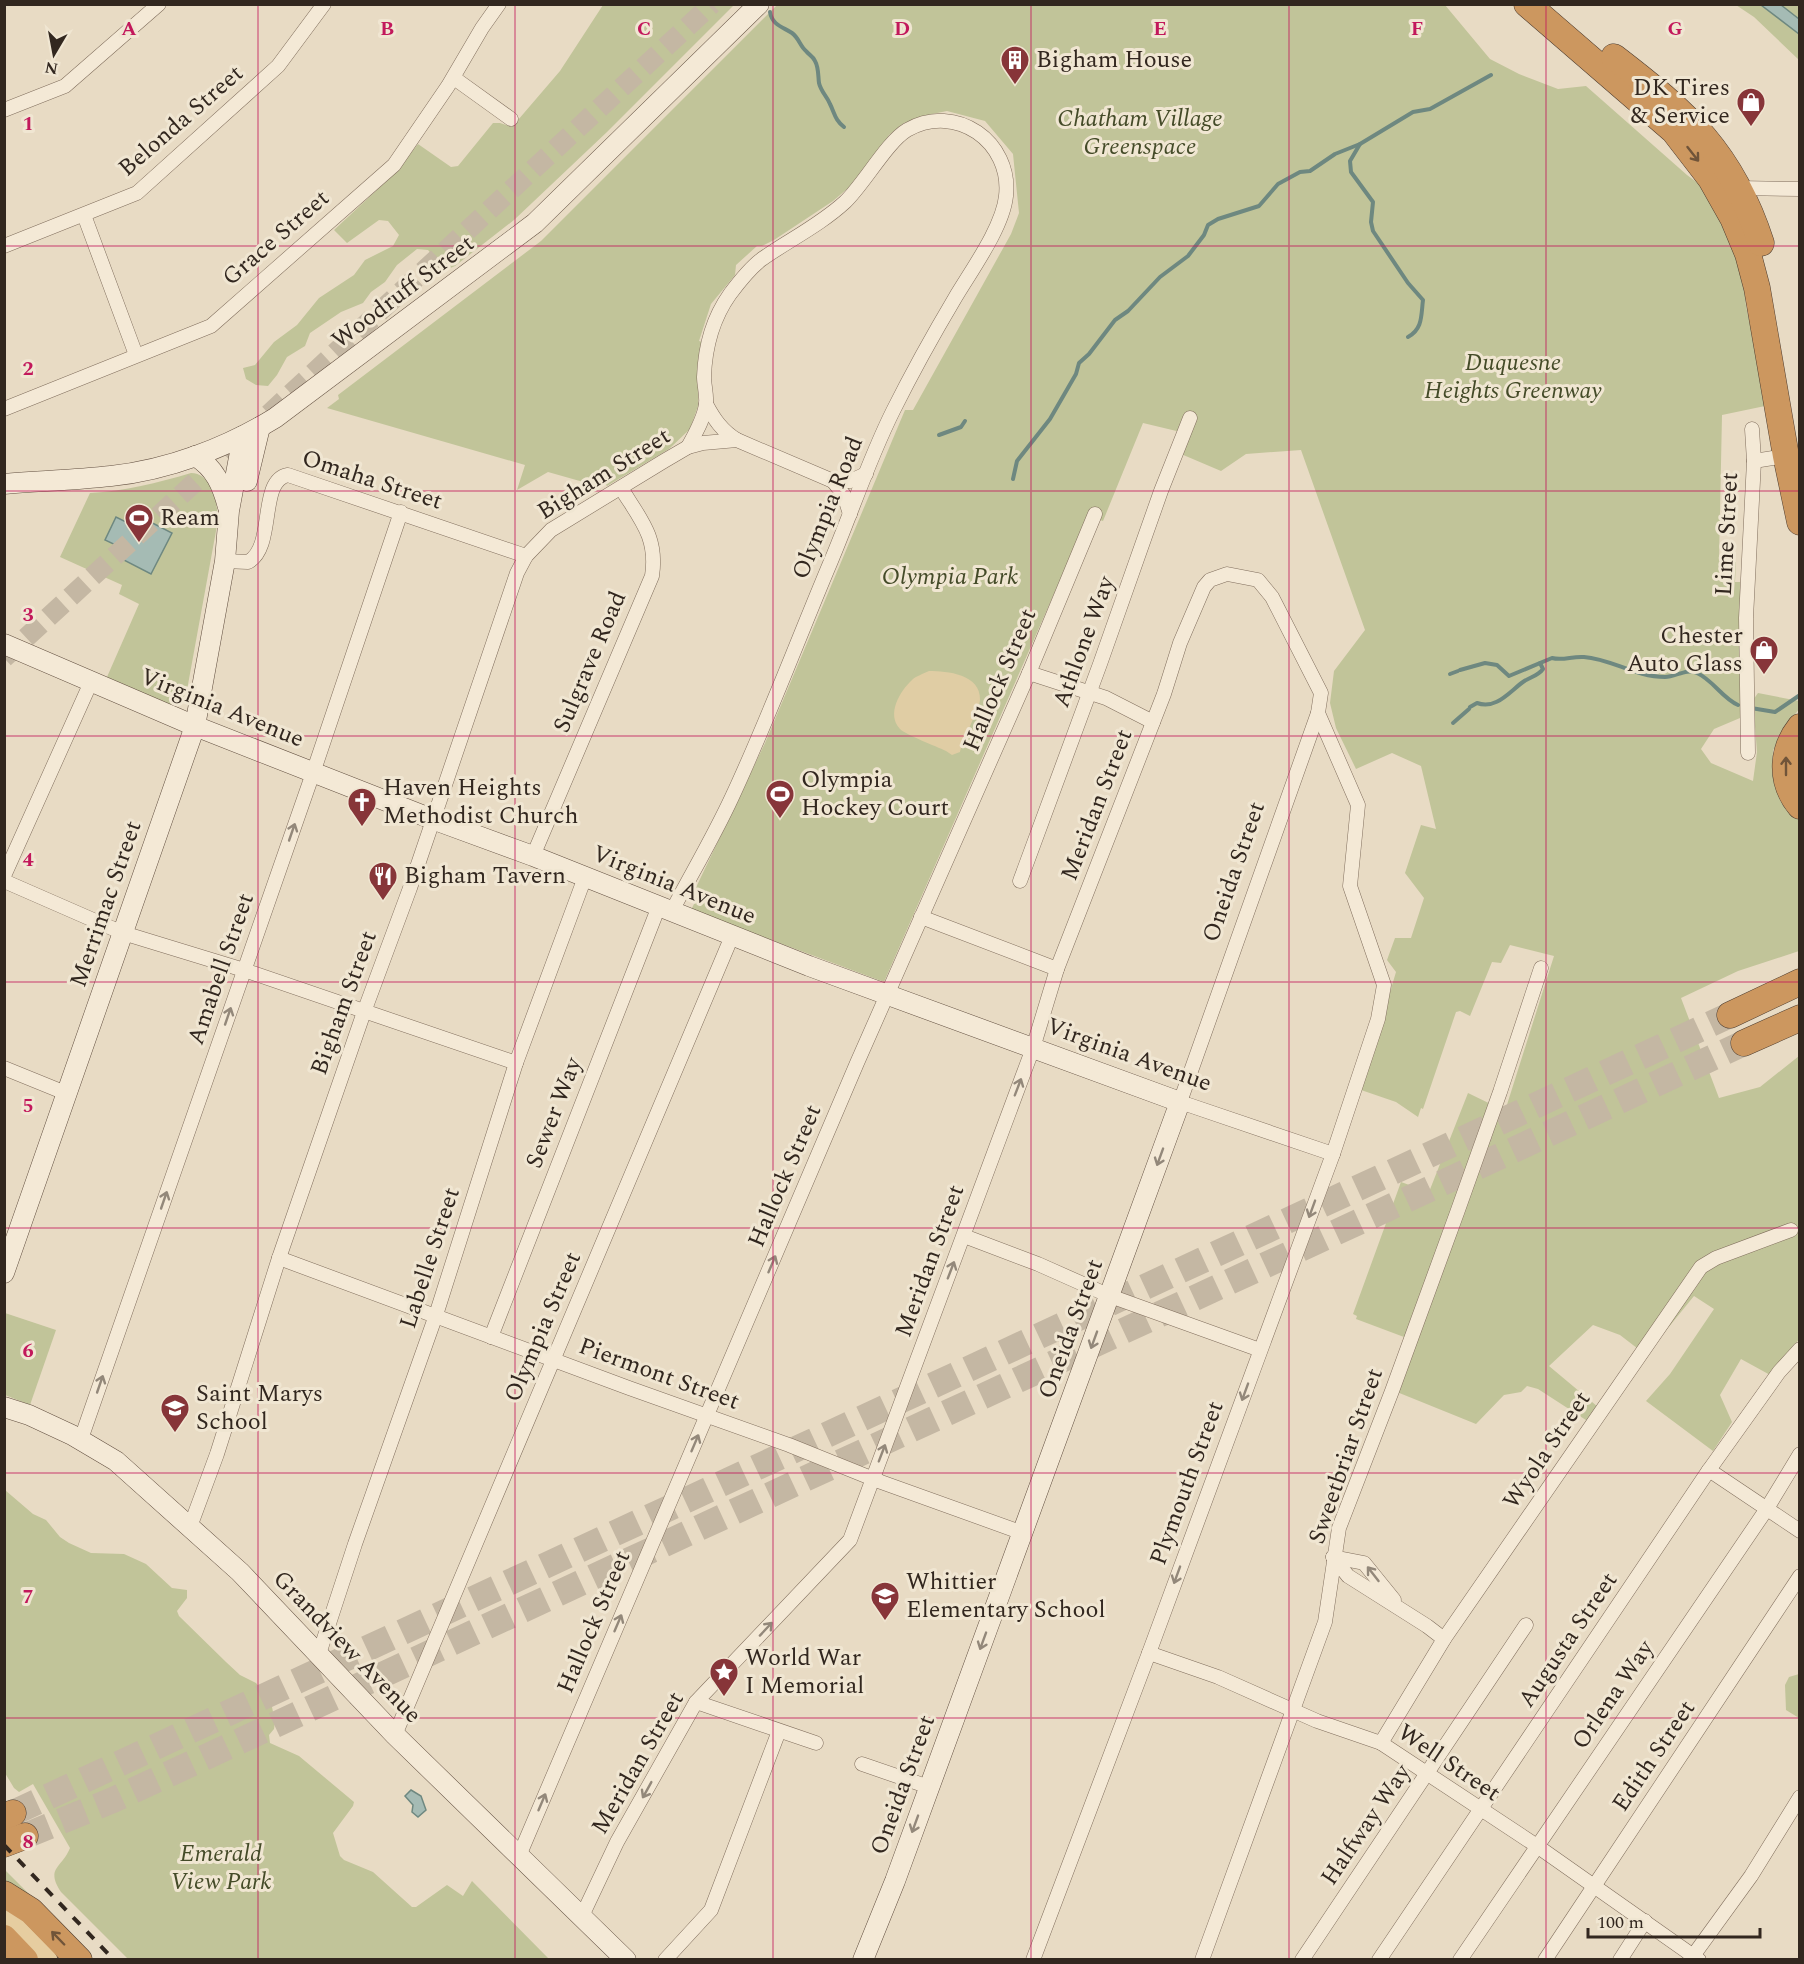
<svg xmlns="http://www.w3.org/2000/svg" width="1804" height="1964" viewBox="0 0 1804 1964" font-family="Spectral,serif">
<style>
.green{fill:#c1c499}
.sand{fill:#e0cda4}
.water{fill:#a5bbb4;stroke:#6e8880;stroke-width:1.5}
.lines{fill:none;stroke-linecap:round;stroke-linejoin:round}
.stream{stroke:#6e8880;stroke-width:4}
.secondary-tunnel{stroke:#c4b7a3;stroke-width:20;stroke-dasharray:20 10;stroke-linecap:butt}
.highway-tunnel{stroke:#c4b7a3;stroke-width:26;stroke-dasharray:26 13;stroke-linecap:butt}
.street-casing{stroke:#806e5d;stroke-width:15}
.secondary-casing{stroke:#624f40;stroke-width:21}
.primary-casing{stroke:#4e3d30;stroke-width:22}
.highway-casing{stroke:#4e3d30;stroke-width:27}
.street{stroke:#f4e9d6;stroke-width:14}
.secondary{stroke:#f4e9d6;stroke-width:20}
.primary{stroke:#e6cda0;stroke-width:21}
.highway{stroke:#cc975f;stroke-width:26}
.rail{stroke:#32271f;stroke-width:4;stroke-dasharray:10 10;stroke-linecap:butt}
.oneway{stroke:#705439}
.oneway2{stroke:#93887a}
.grid{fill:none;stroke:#c2185b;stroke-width:1.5;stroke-opacity:0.55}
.labels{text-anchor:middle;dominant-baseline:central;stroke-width:6;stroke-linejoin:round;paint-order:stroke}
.poi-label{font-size:24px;fill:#32271f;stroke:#f0e6d2;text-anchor:start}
.park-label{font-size:24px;font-style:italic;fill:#444b28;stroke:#f0e6d2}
.street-label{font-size:24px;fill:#32271f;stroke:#f0e6d2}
.grid-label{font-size:20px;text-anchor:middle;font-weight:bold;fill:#c2185b;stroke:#f0e6d2;stroke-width:6;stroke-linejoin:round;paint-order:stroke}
</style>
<rect width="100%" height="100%" fill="#e8dbc4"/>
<g class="green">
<path d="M603,5H734L607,132L514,220L455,266L446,270L428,250L417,249L397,265L385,282L371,292L363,303L341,312L310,333L305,346L287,357L277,375L268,386L256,385L246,379L243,368L255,365L274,342L297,325L319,298L354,275L365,260L393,246L399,235L388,221L379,220L347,243L334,230L394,174L418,144L451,167L458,166L493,123H500L512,127L560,71Z"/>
<path d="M777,5H1445L1490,59L1519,74L1558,89L1586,86L1687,175L1706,189L1713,199L1742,268L1746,306L1760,370L1765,406L1722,415L1719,561L1736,562L1735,582H1740V718L1714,729L1701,749L1711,763L1753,781L1757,752L1753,700L1758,693L1799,701V709L1779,736L1773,751L1772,771L1780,796L1799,821V951L1738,971L1681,998L1719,1098L1760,1087L1799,1056V1339L1772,1376L1741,1359L1720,1395L1732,1422L1713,1451L1646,1401L1670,1374L1714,1309L1694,1296L1646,1355L1620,1335L1593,1325L1549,1366L1598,1407L1589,1422L1538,1389L1527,1386L1521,1392L1504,1395L1476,1424L1387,1388L1404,1337L1356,1319L1357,1316L1353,1314L1401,1182L1429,1192L1468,1093L1505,1111L1554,956L1510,945L1501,963L1492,962L1470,1016L1460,1011L1456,1012L1423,1109L1421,1108L1418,1117L1396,1102L1361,1090L1396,972L1387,960L1395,938H1411L1424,898L1405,873L1421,825L1436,829L1421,766L1392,753L1356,769L1336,728L1330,703L1334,671L1365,630L1301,450L1246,454L1221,471L1181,454L1189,434L1143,423L1103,521L1088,516L884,982L691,910L695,902L690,900L765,743L905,410H913L1011,234L1019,213L1013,154L985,121L947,111L932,114L904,123L889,135L870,164L854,183L833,201L774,240L762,246H757L736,265L735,275L711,304L699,341L703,342L699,376L698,406L690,429L669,449L607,486L605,484L601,487L548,472L517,490L525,465L327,408L339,399L338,395L541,241Z"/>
<path d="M1736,5H1799V60L1754,17Z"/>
<path d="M191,473C213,474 217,501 218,520L187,690L182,700L171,705L107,677L139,604L119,594L122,585L60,557L90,493C125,491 157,483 191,473Z"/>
<path d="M5,1313L56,1330L30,1405L5,1395Z"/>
<path d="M5,1490L33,1514L46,1520L60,1537L69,1543L91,1553L124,1554L146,1564L172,1588L187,1590V1598L177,1611L179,1616L226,1662L240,1675L256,1683L271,1702L275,1722L274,1729L269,1735L270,1743L299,1756L354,1802L353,1806L333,1833L340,1856L344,1860L373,1872L412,1907H416L447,1885L463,1896L472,1881L549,1959H128L61,1892C45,1868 62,1868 70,1848L33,1784L19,1792L14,1788L5,1773Z"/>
<path d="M1799,1674H1800L1799,1718L1786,1710L1785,1685L1789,1677Z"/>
<path d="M4,1869L32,1897L5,1887Z"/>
</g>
<path class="sand" d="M929,671C947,671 981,674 980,700C979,710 963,738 960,752L952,755L946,751C936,746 906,735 900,729C886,714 900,691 912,680C916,676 923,674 929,671Z"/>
<g class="water">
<path d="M1761,5H1781L1799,19V34Z"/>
<path d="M135,514L172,533L151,574L116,556L120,547L105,540L116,517L130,524Z"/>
<path d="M411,1790L421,1796L426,1810L418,1817L412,1812L413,1805L405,1796Z"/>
</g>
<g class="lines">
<g class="stream">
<path d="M770,12C772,25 783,27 792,33C799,38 800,46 806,51C809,55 813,56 815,61C819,68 818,77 819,83C821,92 827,96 830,104C835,114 835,120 844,127"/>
<path d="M1408,337C1423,329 1421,315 1423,300L1408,283L1373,231L1371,222L1373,202L1351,172L1350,161L1360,144L1413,112L1430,109L1491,75"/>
<path d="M939,435L961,427L965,421"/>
<path d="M1013,479L1017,461L1050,419L1076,374L1079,363L1089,354L1115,320L1128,311L1160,277L1188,256L1204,235L1208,225L1218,219L1259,206L1278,184L1300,172L1310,171L1335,154L1360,144"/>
<path d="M1460,670L1485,663L1497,665L1509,676L1552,658C1563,661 1572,656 1584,657C1612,659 1635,677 1665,677C1676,677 1686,668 1697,673C1713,680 1722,698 1738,705"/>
<path d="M1450,674L1458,671"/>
<path d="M1470,707L1477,703C1496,710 1509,692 1523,682C1530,677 1538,676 1543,669L1540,663"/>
<path d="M1751,708L1775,712L1800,695"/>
<path d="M1453,723L1469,709"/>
</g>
<g class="secondary-tunnel">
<path d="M269,414L712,4"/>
<path d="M4,658L243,438"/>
</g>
<g class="highway-tunnel">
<path d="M13,1813L1730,1015"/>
<path d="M25,1836L113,1800L1744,1043"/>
</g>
<g class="street-casing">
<g id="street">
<path d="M454,78L511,119"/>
<path d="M4,110L65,86L159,4"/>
<path d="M1739,188L1800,189"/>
<path d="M84,215L136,355"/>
<path d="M4,246L137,193L278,66L324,4"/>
<path d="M706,404C714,419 722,431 737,440"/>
<path d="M4,409L211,326L394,165L448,86L482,28L499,4"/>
<path d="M1799,457H1800"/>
<path d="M1754,461L1786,456"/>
<path d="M833,481L844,495L850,514"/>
<path d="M225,561L248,562C276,547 258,480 288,475L526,556"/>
<path d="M1029,673L1106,698L1153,722"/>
<path d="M1318,713L1180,1102L1333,1154"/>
<path d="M1748,753L1746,618L1754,461L1752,429"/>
<path d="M533,856L652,576C658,537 640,519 621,488"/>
<path d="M4,876L91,682"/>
<path d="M4,881L123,933L244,970L516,1063"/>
<path d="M1020,881L1100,664L1161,491L1190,418"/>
<path d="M672,911C692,873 714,836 732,797C768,720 798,639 831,561C852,511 869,459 893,411C912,373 933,335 955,298C971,271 1003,227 1006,196C1012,142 956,102 907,130C887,142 864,184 845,202C820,225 789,240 762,259C750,268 739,282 730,294C713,318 705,347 704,377C704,385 707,395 706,404C704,419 695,434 688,447"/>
<path d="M921,917L1057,969"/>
<path d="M4,1068L68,1094"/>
<path d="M964,1236L1038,1264L1110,1296L1260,1350"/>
<path d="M279,1258L629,1388L789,1445L881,1482L1023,1533"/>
<path d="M491,1337L659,906"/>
<path d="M81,1439L313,773L401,512"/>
<path d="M1709,1470L1800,1531"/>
<path d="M190,1527L217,1454L279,1258L364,1012L410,888L517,573L526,556L551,530L664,461L688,447L703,443L737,440L833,481H850L866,474"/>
<path d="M1333,1557L1348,1576L1427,1626L1444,1639"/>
<path d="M1333,1557L1364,1563L1394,1600"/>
<path d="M1149,1653L1218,1677L1317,1721L1381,1743L1537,1846L1699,1960"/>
<path d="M319,1654L355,1544L436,1315L516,1063L585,877"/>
<path d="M696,1702L816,1743"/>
<path d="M395,1735L732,936"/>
<path d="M1381,1743L1444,1639L1701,1267L1716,1258L1791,1230"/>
<path d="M862,1764L929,1787"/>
<path d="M519,1856L857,1063L1029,673L1095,514"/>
<path d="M582,1916L617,1842L696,1702L850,1540L1033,1048L1057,969L1164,694L1180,643L1204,587L1210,580L1227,574L1258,580L1272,597L1321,693L1318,713L1358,805L1350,886L1384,985L1378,1019L1333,1154L1149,1653L1033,1960"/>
<path d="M665,1960L711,1910L779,1731"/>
<path d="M1202,1960L1325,1622L1339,1528L1392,1391L1458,1210L1500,1092L1541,968"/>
<path d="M1302,1960L1526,1625"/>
<path d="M1379,1960L1709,1470L1779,1372L1800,1349"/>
<path d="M1460,1960L1766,1510L1800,1454"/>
<path d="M1545,1960L1800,1576"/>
<path d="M1620,1960L1645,1921"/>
<path d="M1690,1960L1751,1876L1800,1797"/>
</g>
</g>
<g class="secondary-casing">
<g id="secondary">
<path d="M195,456C215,468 222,485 228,507"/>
<path d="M247,481L260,427"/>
<path d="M4,484C40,481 75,480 111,476C168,470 226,448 275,418L535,223L759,4"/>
<path d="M4,644L195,726L432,819L533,856L809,966L1180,1102L895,1881L863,1960"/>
<path d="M4,1273L195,726L225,561L229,511L243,436"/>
<path d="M4,1407L29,1415L72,1435L116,1461L240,1572L395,1735L626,1960"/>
</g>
</g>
<g class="primary-casing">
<path id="primary" d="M4,1916L47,1960"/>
</g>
<g class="highway-casing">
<g id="highway">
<path d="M1527,4L1674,131L1711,179L1733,218L1748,254L1757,288L1786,456L1800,522"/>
<path d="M1614,57C1687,113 1732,153 1761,243"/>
<path d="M1800,727C1781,751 1780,782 1800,806"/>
<path d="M1730,1015L1800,982"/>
<path d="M1744,1043L1800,1018"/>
<path d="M4,1817L13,1813"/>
<path d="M4,1844L25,1836"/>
<path d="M4,1894L31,1911L79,1960"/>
<path d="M4,1938L25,1960"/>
</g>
</g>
<use href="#street" class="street"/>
<use href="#secondary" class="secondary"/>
<use href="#primary" class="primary"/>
<use href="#highway" class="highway"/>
<path class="rail" d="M4,1845L114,1960"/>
</g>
<defs><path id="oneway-shaft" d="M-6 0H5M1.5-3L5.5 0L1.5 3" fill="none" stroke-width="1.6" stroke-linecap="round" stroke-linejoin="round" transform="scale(1.5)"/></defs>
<g class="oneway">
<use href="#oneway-shaft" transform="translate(1693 154) rotate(52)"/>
<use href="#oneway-shaft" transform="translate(1786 766) rotate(-90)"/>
<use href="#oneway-shaft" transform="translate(58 1938) rotate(-134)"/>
</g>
<g class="oneway2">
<use href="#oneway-shaft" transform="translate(292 832) rotate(-71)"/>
<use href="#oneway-shaft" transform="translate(228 1016) rotate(-71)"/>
<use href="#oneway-shaft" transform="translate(1018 1087) rotate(-69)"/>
<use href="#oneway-shaft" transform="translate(1160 1157) rotate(110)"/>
<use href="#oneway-shaft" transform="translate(164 1200) rotate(-71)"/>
<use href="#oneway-shaft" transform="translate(1312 1209) rotate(110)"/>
<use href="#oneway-shaft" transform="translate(772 1264) rotate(-67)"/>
<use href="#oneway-shaft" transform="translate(951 1270) rotate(-69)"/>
<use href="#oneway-shaft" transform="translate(1094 1340) rotate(110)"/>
<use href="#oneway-shaft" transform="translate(100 1384) rotate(-71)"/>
<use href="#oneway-shaft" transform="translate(1245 1392) rotate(110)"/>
<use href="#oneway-shaft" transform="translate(695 1443) rotate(-67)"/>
<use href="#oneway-shaft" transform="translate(882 1453) rotate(-69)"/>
<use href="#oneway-shaft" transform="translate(1373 1574) rotate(-128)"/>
<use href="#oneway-shaft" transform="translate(1177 1575) rotate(110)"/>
<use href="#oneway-shaft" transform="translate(618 1623) rotate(-67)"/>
<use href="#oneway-shaft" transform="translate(766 1629) rotate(-47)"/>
<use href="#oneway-shaft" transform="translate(983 1641) rotate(110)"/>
<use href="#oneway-shaft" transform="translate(647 1790) rotate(119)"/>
<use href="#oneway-shaft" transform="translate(542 1802) rotate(-67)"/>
<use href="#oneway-shaft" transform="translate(915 1824) rotate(110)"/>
</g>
<path class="grid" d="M258,4V1960M515,4V1960M773,4V1960M1031,4V1960M1289,4V1960M1546,4V1960M4,246H1800M4,491H1800M4,736H1800M4,982H1800M4,1228H1800M4,1473H1800M4,1718H1800"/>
<defs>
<g id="building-pin" transform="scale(1.5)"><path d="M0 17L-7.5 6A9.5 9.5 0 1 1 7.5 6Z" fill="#873539" stroke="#f0e6d2"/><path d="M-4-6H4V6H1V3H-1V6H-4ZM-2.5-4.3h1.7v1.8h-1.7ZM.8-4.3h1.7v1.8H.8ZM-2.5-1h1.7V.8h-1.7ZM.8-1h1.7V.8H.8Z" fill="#fff"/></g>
<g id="shop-pin" transform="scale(1.5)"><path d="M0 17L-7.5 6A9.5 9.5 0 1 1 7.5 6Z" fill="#873539" stroke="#f0e6d2"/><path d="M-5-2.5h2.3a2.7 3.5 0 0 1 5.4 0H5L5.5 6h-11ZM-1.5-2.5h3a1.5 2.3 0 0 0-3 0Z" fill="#fff"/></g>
<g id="stadium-pin" transform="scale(1.5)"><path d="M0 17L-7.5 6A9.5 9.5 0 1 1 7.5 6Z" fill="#873539" stroke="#f0e6d2"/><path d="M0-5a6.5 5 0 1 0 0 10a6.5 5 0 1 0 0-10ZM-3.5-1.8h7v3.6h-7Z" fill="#fff"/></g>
<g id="church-pin" transform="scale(1.5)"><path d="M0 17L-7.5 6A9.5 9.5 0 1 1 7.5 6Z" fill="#873539" stroke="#f0e6d2"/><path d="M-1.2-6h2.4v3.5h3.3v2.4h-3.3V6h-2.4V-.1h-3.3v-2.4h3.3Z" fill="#fff"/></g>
<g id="restaurant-pin" transform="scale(1.5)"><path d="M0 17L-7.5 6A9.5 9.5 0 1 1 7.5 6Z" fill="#873539" stroke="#f0e6d2"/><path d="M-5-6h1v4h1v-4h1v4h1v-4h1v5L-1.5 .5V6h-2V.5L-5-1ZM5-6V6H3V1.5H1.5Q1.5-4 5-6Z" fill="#fff"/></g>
<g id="school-pin" transform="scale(1.5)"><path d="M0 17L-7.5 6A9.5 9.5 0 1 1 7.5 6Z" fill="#873539" stroke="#f0e6d2"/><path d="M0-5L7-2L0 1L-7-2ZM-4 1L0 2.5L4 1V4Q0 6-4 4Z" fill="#fff"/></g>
<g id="sight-pin" transform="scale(1.5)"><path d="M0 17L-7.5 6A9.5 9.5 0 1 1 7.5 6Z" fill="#873539" stroke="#f0e6d2"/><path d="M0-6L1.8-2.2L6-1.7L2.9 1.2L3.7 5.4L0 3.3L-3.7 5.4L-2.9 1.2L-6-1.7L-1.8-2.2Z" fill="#fff"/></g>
</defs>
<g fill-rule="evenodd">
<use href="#building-pin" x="1015" y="60"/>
<use href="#shop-pin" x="1751" y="102"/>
<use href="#stadium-pin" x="139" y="518"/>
<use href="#shop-pin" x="1764" y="650"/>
<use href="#stadium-pin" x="780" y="794"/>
<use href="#church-pin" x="362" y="802"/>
<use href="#restaurant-pin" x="383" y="876"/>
<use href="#school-pin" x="175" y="1408"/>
<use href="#school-pin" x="885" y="1596"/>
<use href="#sight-pin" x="724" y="1672"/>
</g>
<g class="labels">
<g class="poi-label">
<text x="1036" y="60">Bigham House</text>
<text x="1730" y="88" text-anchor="end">DK Tires<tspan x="1730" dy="28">&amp; Service</tspan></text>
<text x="160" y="518">Ream</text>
<text x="1743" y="636" text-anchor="end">Chester<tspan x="1743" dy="28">Auto Glass</tspan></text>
<text x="801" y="780">Olympia<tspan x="801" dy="28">Hockey Court</tspan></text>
<text x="383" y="788">Haven Heights<tspan x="383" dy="28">Methodist Church</tspan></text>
<text x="404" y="876">Bigham Tavern</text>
<text x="196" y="1394">Saint Marys<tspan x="196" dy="28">School</tspan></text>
<text x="906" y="1582">Whittier<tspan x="906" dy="28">Elementary School</tspan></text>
<text x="745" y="1658">World War<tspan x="745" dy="28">I Memorial</tspan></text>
</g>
<g class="park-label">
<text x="1140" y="119">Chatham Village<tspan x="1140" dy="28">Greenspace</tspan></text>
<text x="1513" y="363">Duquesne<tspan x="1513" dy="28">Heights Greenway</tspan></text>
<text x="950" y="577">Olympia Park</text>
<text x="221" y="1854">Emerald<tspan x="221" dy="28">View Park</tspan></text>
</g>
<g class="street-label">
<text transform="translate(181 121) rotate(-41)">Belonda Street</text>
<text transform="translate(276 238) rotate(-41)">Grace Street</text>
<text transform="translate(403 292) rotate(-37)">Woodruff Street</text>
<text transform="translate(604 474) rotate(-32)">Bigham Street</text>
<text transform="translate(372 480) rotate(18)">Omaha Street</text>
<text transform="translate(828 508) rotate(-68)">Olympia Road</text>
<text transform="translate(1727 534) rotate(-87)">Lime Street</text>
<text transform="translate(1084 642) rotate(-70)">Athlone Way</text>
<text transform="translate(590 662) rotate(-67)">Sulgrave Road</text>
<text transform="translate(1000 680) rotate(-67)">Hallock Street</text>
<text transform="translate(222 708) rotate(22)">Virginia Avenue</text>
<text transform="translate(1097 805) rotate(-69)">Meridan Street</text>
<text transform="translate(1234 872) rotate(-71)">Oneida Street</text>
<text transform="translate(674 885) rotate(22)">Virginia Avenue</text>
<text transform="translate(106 904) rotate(-71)">Merrimac Street</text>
<text transform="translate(221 969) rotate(-71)">Amabell Street</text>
<text transform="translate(344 1003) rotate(-70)">Bigham Street</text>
<text transform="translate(1129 1055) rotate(20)">Virginia Avenue</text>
<text transform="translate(554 1113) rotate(-69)">Sewer Way</text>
<text transform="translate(785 1176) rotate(-67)">Hallock Street</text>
<text transform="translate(430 1258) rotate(-72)">Labelle Street</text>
<text transform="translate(930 1261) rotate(-70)">Meridan Street</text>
<text transform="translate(543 1327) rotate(-67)">Olympia Street</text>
<text transform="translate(1071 1329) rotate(-70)">Oneida Street</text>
<text transform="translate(659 1374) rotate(20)">Piermont Street</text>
<text transform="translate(1547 1450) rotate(-56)">Wyola Street</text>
<text transform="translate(1346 1456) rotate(-71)">Sweetbriar Street</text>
<text transform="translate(1187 1483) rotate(-70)">Plymouth Street</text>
<text transform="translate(594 1622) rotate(-67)">Hallock Street</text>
<text transform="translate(1568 1640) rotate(-56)">Augusta Street</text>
<text transform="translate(347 1647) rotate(46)">Grandview Avenue</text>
<text transform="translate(1613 1695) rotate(-56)">Orlena Way</text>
<text transform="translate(1654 1756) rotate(-56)">Edith Street</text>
<text transform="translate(638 1763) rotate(-60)">Meridan Street</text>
<text transform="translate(1449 1763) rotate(34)">Well Street</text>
<text transform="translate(903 1785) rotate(-70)">Oneida Street</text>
<text transform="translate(1366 1825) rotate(-56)">Halfway Way</text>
</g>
</g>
<g class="grid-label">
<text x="129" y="35">A</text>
<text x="387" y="35">B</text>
<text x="644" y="35">C</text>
<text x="902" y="35">D</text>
<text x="1160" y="35">E</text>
<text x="1417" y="35">F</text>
<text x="1675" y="35">G</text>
<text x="28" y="130">1</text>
<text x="28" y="375">2</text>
<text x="28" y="621">3</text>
<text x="28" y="866">4</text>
<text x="28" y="1112">5</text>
<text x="28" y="1357">6</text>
<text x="28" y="1603">7</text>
<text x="28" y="1848">8</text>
</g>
<rect width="1804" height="1964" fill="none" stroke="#32271f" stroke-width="12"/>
<g transform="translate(54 54) rotate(190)" stroke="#f0e6d2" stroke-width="4.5" paint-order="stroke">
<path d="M0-4.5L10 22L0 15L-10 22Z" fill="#32271f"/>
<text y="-9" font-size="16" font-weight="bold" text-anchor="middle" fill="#32271f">N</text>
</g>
<path d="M1588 1928v9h172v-9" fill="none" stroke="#32271f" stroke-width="3"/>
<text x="1597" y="1928" font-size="18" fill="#32271f" stroke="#f0e6d2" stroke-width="4.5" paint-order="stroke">100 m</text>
</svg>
